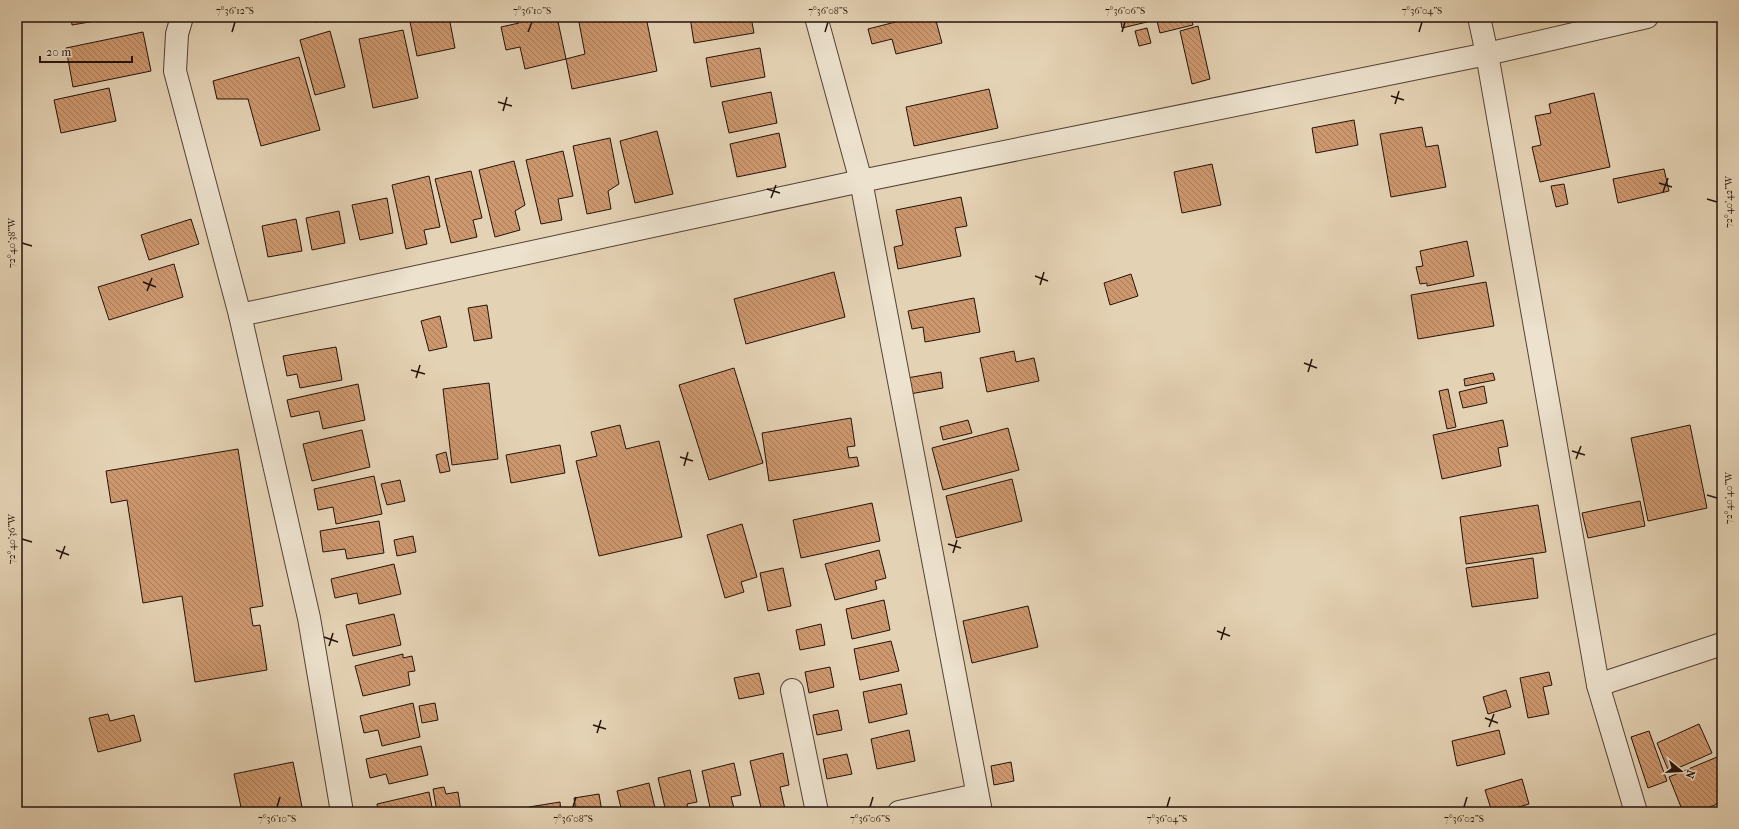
<svg xmlns="http://www.w3.org/2000/svg" width="1739" height="829" viewBox="0 0 1739 829" font-family="'IM FELL French Canon',serif">
<style>
.building{fill:url(#building-back-hatch);stroke:#241209}
.lines{fill:none;stroke-linecap:round;stroke-linejoin:round}
.minor-casing{stroke:#544234;stroke-width:24}
.minor{stroke:#ede2ce;stroke-width:22}
.ticks{fill:none;stroke:#241209;stroke-width:1.5}
.neatline{fill:none;stroke:#241209;stroke-width:1.5}
.ticks-label{font-size:10px;text-anchor:middle;fill:#241209}
</style>
<defs>
<pattern id="building-back-hatch" width="6" height="6" patternUnits="userSpaceOnUse"><rect width="6" height="6" fill="#ce986f"/><path d="M-1 5l2 2M0 0l6 6M5-1l2 2" fill="none" stroke="#a77b59"/></pattern>
</defs>
<rect width="100%" height="100%" fill="#e4d2b4"/>
<filter id="stains"><feTurbulence type="fractalNoise" baseFrequency=".005" numOctaves="4"/><feColorMatrix values="0 0 0 0 .2 0 0 0 0 .09 0 0 0 0 .02 0 0 0 .5 -.17"/></filter>
<radialGradient id="worn" r=".72"><stop offset=".6" stop-color="#630" stop-opacity="0"/><stop offset="1" stop-color="#630" stop-opacity=".3"/></radialGradient>
<g class="building">
<path d="M71,17H118L72,25Z"/>
<path d="M314,17H337L315,22Z"/>
<path d="M409,17H449L455,48L417,56Z"/>
<path d="M517,17H557L566,59L525,69L520,47L506,50L501,27L519,23Z"/>
<path d="M578,17H646L657,71L572,89L566,59L585,54Z"/>
<path d="M690,17H751L754,33L694,43Z"/>
<path d="M915,17H935L942,43L896,54L892,39L872,44L868,29Z"/>
<path d="M1120,17H1146L1147,22L1122,28Z"/>
<path d="M1156,17H1191L1193,25L1160,33Z"/>
<path d="M1198,26L1210,79L1192,84L1180,31Z"/>
<path d="M1147,28L1151,43L1139,46L1135,31Z"/>
<path d="M403,30L418,98L373,108L359,39Z"/>
<path d="M330,31L345,87L315,95L300,40Z"/>
<path d="M143,32L151,71L73,87L66,48Z"/>
<path d="M760,48L765,77L711,87L706,58Z"/>
<path d="M299,57L320,130L261,146L248,99H217L213,81Z"/>
<path d="M109,88L116,121L61,133L54,100Z"/>
<path d="M989,89L998,128L914,146L906,107Z"/>
<path d="M771,92L777,123L729,133L722,102Z"/>
<path d="M1594,93L1610,167L1540,182L1532,147L1541,145L1535,116L1551,113L1549,104Z"/>
<path d="M1354,120L1358,145L1316,153L1312,128Z"/>
<path d="M1422,127L1426,147L1438,145L1446,187L1391,197L1380,134Z"/>
<path d="M657,131L673,194L635,203L620,141Z"/>
<path d="M779,133L786,167L737,177L730,144Z"/>
<path d="M610,138L619,184L608,191L611,209L587,214L573,146Z"/>
<path d="M563,151L573,196L558,199L562,220L541,224L526,160Z"/>
<path d="M514,161L525,205L515,211L520,230L495,237L479,170Z"/>
<path d="M1212,164L1221,205L1182,213L1174,172Z"/>
<path d="M1664,169L1669,191L1618,203L1613,179Z"/>
<path d="M471,171L482,218L473,220L477,237L451,243L435,179Z"/>
<path d="M429,176L440,227L424,230L427,244L406,249L392,185Z"/>
<path d="M1564,184L1568,204L1556,207L1551,186Z"/>
<path d="M961,197L967,226L955,228L961,256L898,269L894,247L903,245L896,210Z"/>
<path d="M387,198L393,233L360,240L352,205Z"/>
<path d="M339,211L345,243L312,250L306,218Z"/>
<path d="M191,219L199,244L149,260L141,235Z"/>
<path d="M296,219L302,251L268,257L262,226Z"/>
<path d="M1467,241L1474,276L1427,286V283L1420,284L1416,267L1423,266L1420,251Z"/>
<path d="M174,264L183,297L109,320L98,287Z"/>
<path d="M834,272L845,317L746,344L734,299Z"/>
<path d="M1131,274L1138,296L1110,305L1104,283Z"/>
<path d="M1486,282L1494,326L1418,339L1411,295Z"/>
<path d="M974,298L980,332L925,342L923,327L912,329L908,311Z"/>
<path d="M487,305L492,338L474,341L468,308Z"/>
<path d="M440,316L447,347L429,351L421,321Z"/>
<path d="M336,347L342,380L300,388L297,374L287,376L283,356Z"/>
<path d="M1014,351L1016,362L1034,358L1039,381L987,392L980,358Z"/>
<path d="M734,368L763,463L709,480L679,385Z"/>
<path d="M941,372L943,388L910,394L907,378Z"/>
<path d="M1493,373L1495,380L1465,386L1464,379Z"/>
<path d="M489,383L498,459L452,465L443,389Z"/>
<path d="M358,384L365,420L323,429L319,411L291,417L287,400Z"/>
<path d="M1484,386L1487,403L1463,408L1459,392Z"/>
<path d="M1448,389L1456,427L1447,429L1439,391Z"/>
<path d="M851,418L855,446L847,447L849,458L857,457L859,466L769,481L762,433Z"/>
<path d="M968,420L972,433L943,440L940,427Z"/>
<path d="M1503,420L1508,446L1498,448L1501,466L1442,479L1433,435Z"/>
<path d="M620,425L626,449L659,441L682,537L599,556L576,461L597,456L591,432Z"/>
<path d="M1690,425L1707,508L1648,521L1631,438Z"/>
<path d="M1008,428L1019,470L943,490L932,448Z"/>
<path d="M362,430L370,467L312,481L303,444Z"/>
<path d="M560,445L565,473L511,483L506,455Z"/>
<path d="M238,449L263,606L250,608L253,626L260,625L267,670L195,682L182,596L143,603L127,500L111,503L106,471Z"/>
<path d="M446,452L450,471L440,473L436,455Z"/>
<path d="M374,476L382,514L336,524L333,507L318,510L314,489Z"/>
<path d="M1012,479L1022,521L956,538L946,496Z"/>
<path d="M400,480L405,501L387,505L381,484Z"/>
<path d="M1640,501L1645,526L1588,538L1582,513Z"/>
<path d="M872,503L880,541L801,558L793,520Z"/>
<path d="M1538,505L1546,552L1466,564L1460,517Z"/>
<path d="M379,521L384,553L347,559L345,549L323,552L320,531Z"/>
<path d="M742,524L757,577L741,582L744,592L725,598L707,535Z"/>
<path d="M413,536L416,552L397,556L394,540Z"/>
<path d="M879,550L886,578L875,581L877,589L835,600L825,564Z"/>
<path d="M1533,558L1538,598L1472,607L1466,568Z"/>
<path d="M394,564L401,594L359,604L357,593L335,598L331,579Z"/>
<path d="M783,568L791,606L768,611L760,573Z"/>
<path d="M884,600L890,630L852,639L846,609Z"/>
<path d="M1028,606L1038,647L972,663L963,621Z"/>
<path d="M394,614L401,645L353,656L346,625Z"/>
<path d="M821,624L825,645L800,650L796,630Z"/>
<path d="M891,641L899,671L860,680L854,649Z"/>
<path d="M403,654V658L412,656L415,671L408,672L410,685L363,696L355,666Z"/>
<path d="M830,667L834,687L809,693L805,672Z"/>
<path d="M1549,672L1552,685L1543,687L1549,714L1528,718L1520,678Z"/>
<path d="M759,673L764,694L739,699L734,678Z"/>
<path d="M901,684L907,714L869,723L863,692Z"/>
<path d="M1506,690L1511,707L1488,714L1483,697Z"/>
<path d="M413,703L420,737L382,746L378,730L364,733L360,716Z"/>
<path d="M435,703L438,720L422,723L419,706Z"/>
<path d="M1722,704V713L1718,707Z"/>
<path d="M838,710L842,730L817,735L813,715Z"/>
<path d="M108,714L110,721L134,715L141,741L98,752L89,718Z"/>
<path d="M1699,724L1712,753L1669,772L1657,743Z"/>
<path d="M909,730L915,761L877,769L871,739Z"/>
<path d="M1499,730L1505,754L1457,766L1452,741Z"/>
<path d="M1649,731L1667,781L1648,788L1631,737Z"/>
<path d="M421,746L428,775L389,784L386,774L370,778L366,759Z"/>
<path d="M783,753L789,785L780,787L785,809L773,812H762L750,761Z"/>
<path d="M847,754L852,774L827,779L823,759Z"/>
<path d="M1722,755V802L1698,812H1683L1669,777Z"/>
<path d="M293,762L303,812H242L234,774Z"/>
<path d="M1011,762L1014,781L994,785L991,766Z"/>
<path d="M734,763L741,795L731,797L735,812H711L702,771Z"/>
<path d="M690,770L697,802L687,804L689,812H666L658,778Z"/>
<path d="M1522,779L1529,804L1501,812H1492L1485,790Z"/>
<path d="M649,783L656,812H622L617,791Z"/>
<path d="M444,787L446,794L458,792L461,812H437L433,789Z"/>
<path d="M429,792L433,812H378L377,804Z"/>
<path d="M599,794L602,812H576L574,798Z"/>
<path d="M560,802L561,812H530L529,807Z"/>
</g>
<g class="lines">
<g class="minor-casing">
<g id="minor">
<path d="M182,17L177,34L175,71L240,315L309,618L342,812"/>
<path d="M816,17L861,181L981,812"/>
<path d="M1479,17L1487,54L1598,685L1636,812"/>
<path d="M240,315L861,181L1487,54L1647,17"/>
<path d="M1598,685L1722,644"/>
<path d="M792,690L817,812"/>
<path d="M899,812L977,795"/>
</g>
</g>
<use href="#minor" class="minor"/>
</g>
<path class="ticks" d="M232,32L235,22M528,32L532,22M825,32L828,22M1122,32L1125,22M1419,32L1422,22M1391,96L1404,100M498,102L512,106M1395,104L1399,91M503,111L507,97M1659,183L1672,187M767,189L780,193M1663,192L1668,178M771,198L776,185M1707,199L1717,202M22,243L32,246M1035,276L1048,281M143,282L156,287M1040,285L1044,272M147,291L152,278M1304,363L1317,368M411,370L425,374M1308,372L1312,359M416,378L420,365M1572,451L1585,455M680,457L693,461M1576,459L1581,446M684,466L688,452M1707,495L1717,498M22,539L32,542M948,544L961,548M56,550L69,555M953,553L957,540M60,559L65,546M1217,631L1230,636M324,637L338,642M1221,640L1225,627M329,646L333,633M1485,718L1498,723M593,725L606,729M1489,727L1494,714M597,733L601,720M277,807L280,797M573,807L576,797M870,807L873,797M1167,807L1170,797M1464,807L1467,797"/>
<rect width="1739" height="829" fill="none" stroke="#e4d2b4" stroke-width="44"/>
<g transform="translate(1681 771) rotate(108)" stroke="#ede2ce" stroke-width="3" paint-order="stroke">
<path d="M0-3L7 15L0 10L-7 15Z" fill="#241209"/>
<text y="-6" font-size="11" font-weight="bold" text-anchor="middle" fill="#241209">N</text>
</g>
<path d="M40 56v6h92v-6" fill="none" stroke="#241209" stroke-width="2"/>
<text x="46" y="56" font-size="12" fill="#241209" stroke="#ede2ce" stroke-width="3" paint-order="stroke">20 m</text>
<rect x="22" y="22" width="1695" height="785" class="neatline"/>
<g class="ticks-label">
<text x="235" y="14">7°36'12"S</text>
<text x="532" y="14">7°36'10"S</text>
<text x="828" y="14">7°36'08"S</text>
<text x="1125" y="14">7°36'06"S</text>
<text x="1422" y="14">7°36'04"S</text>
<text transform="translate(1728 202) rotate(-90)" y="4">72°40'42"W</text>
<text transform="translate(11 243) rotate(-90)" y="4">72°40'38"W</text>
<text transform="translate(1728 498) rotate(-90)" y="4">72°40'40"W</text>
<text transform="translate(11 539) rotate(-90)" y="4">72°40'36"W</text>
<text x="277" y="822">7°36'10"S</text>
<text x="573" y="822">7°36'08"S</text>
<text x="870" y="822">7°36'06"S</text>
<text x="1167" y="822">7°36'04"S</text>
<text x="1464" y="822">7°36'02"S</text>
</g>
<rect width="100%" height="100%" filter="url(#stains)"/>
<rect width="100%" height="100%" fill="url(#worn)"/>
</svg>
